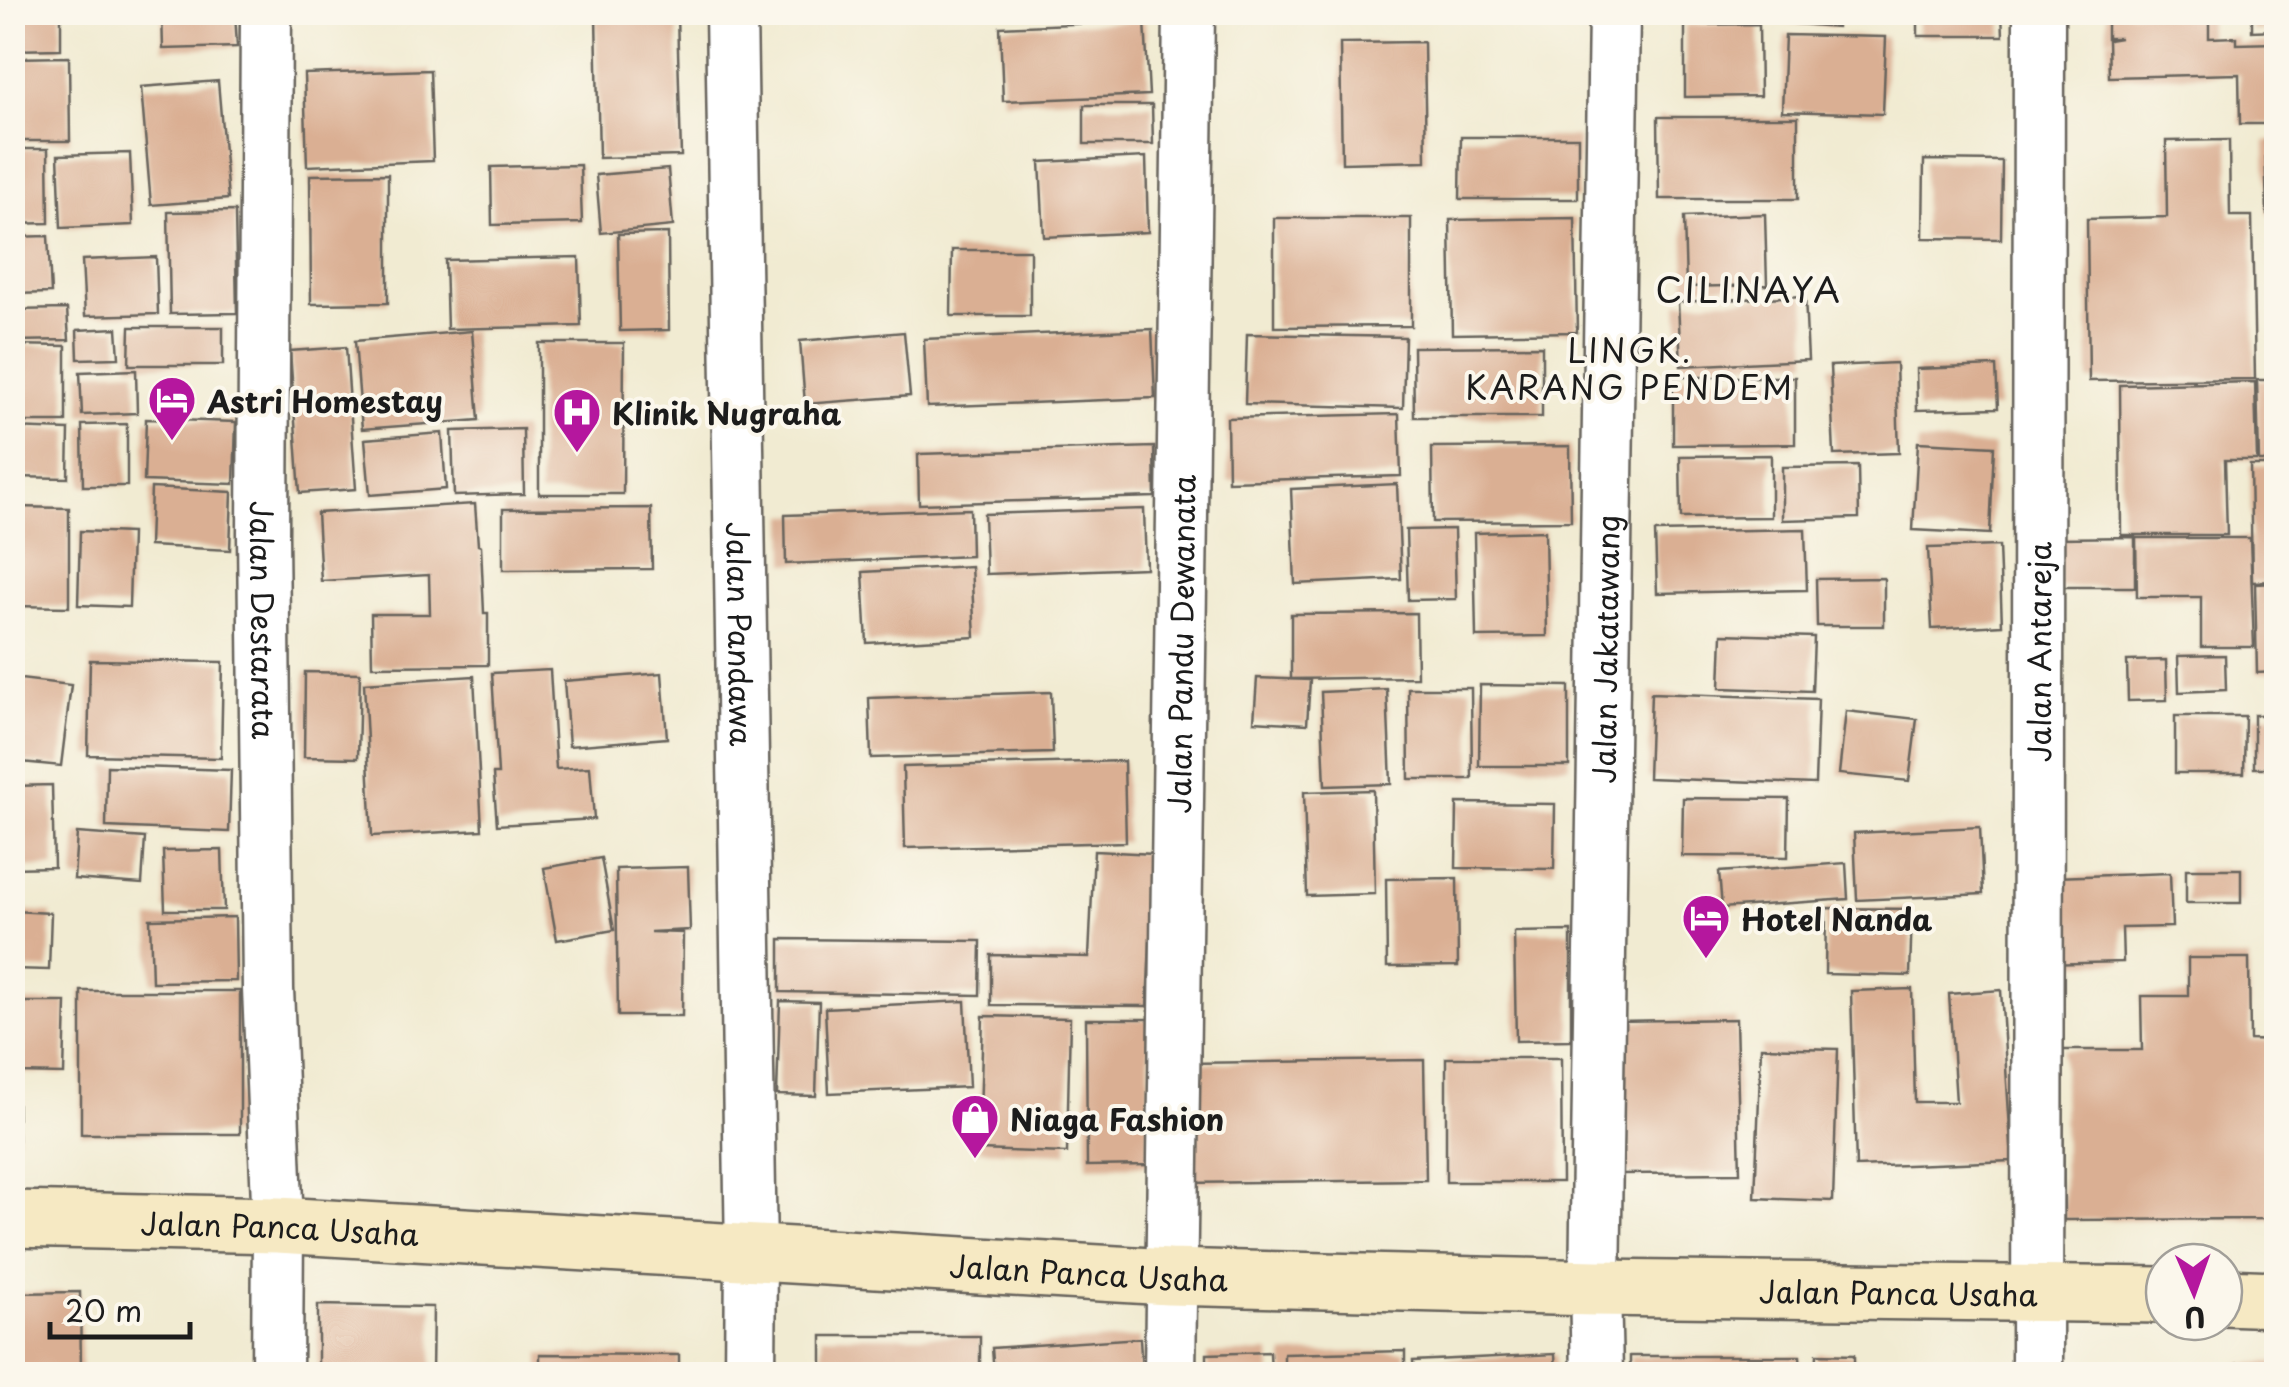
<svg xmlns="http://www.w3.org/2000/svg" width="2289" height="1387" viewBox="0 0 2289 1387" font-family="'Playpen Sans',sans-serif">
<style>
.building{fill:#daaf93}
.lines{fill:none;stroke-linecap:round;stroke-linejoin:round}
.minor-casing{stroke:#67645c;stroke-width:55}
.secondary-casing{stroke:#67645c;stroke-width:60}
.minor{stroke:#fff;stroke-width:50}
.secondary{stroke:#f6e9c3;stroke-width:55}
.labels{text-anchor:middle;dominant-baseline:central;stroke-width:8;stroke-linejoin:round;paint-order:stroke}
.poi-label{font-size:30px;font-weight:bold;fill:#1c1c1c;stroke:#fbf7ec;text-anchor:start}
.street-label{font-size:30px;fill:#1c1c1c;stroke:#fbf7ec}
.neighbourhood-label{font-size:32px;letter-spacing:2.5px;fill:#1c1c1c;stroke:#fbf7ec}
.quarter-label{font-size:35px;letter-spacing:2.5px;fill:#1c1c1c;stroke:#fbf7ec}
</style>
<rect width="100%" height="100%" fill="#fbf7ec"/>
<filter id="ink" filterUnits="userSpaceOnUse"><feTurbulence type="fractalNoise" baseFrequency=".01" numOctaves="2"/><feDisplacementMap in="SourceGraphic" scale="20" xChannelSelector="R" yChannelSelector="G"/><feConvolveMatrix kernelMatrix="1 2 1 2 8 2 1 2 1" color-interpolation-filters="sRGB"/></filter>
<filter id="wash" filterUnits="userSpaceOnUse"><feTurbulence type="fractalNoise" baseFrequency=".0048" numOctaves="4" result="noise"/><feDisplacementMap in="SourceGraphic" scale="40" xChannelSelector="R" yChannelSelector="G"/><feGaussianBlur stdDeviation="2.25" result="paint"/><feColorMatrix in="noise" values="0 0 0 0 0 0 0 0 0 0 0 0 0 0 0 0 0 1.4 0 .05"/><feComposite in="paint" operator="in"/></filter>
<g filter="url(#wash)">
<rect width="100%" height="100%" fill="#f1ebd2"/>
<g id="blocks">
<g class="building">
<path d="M12,12H61V49L12,50Z"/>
<path d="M162,12H235L237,47L163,49Z"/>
<path d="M1311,12H1379V18L1311,16Z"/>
<path d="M1527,12H1580V25L1527,24Z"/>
<path d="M1769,12H1838L1837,27L1769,22Z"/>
<path d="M1918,12H2002L2003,36H1918Z"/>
<path d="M2107,12H2209V38L2237,37V44L2276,43V124H2240L2239,74L2109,77L2108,40L2120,38H2107Z"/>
<path d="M2252,12H2276V30L2252,31Z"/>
<path d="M677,15L681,156L599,158L596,17Z"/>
<path d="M1145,21L1149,95L1003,101L1000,27Z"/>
<path d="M1759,24L1760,96L1685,97V25Z"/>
<path d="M1785,35L1886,37L1883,114L1782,111Z"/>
<path d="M1424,42L1426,161L1342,163L1340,43Z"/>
<path d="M69,57L70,141H12V58Z"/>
<path d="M430,70L433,161L307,166L304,74Z"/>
<path d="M218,81L228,199L151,205L141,87Z"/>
<path d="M1084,105H1152L1153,144H1084Z"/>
<path d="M1658,117H1798V199H1659Z"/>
<path d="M1461,137H1578V199H1460Z"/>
<path d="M2229,140L2230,216H2252L2255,379L2089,381L2087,219L2167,217L2166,141Z"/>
<path d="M2265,141H2276V215H2267Z"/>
<path d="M12,149H48L49,223L12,224Z"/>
<path d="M130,153L133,225L61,228L58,155Z"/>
<path d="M1146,157L1148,232L1044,237L1040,162Z"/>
<path d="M1924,160L2002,161L2001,239L1923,238Z"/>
<path d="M580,165L582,223L492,225L491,167Z"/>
<path d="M668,169L673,226L601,233L596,175Z"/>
<path d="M388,174V303L311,304L310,175Z"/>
<path d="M235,211L237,313L170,314L168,212Z"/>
<path d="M1765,214L1767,285L1686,287L1684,217Z"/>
<path d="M1274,218H1411V326L1274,327Z"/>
<path d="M1575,218L1577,332L1452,334L1450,220Z"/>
<path d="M668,233L669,330L620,331L618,234Z"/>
<path d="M48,236L51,293L12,294V237Z"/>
<path d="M952,250H1030V316H951Z"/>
<path d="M156,257L158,314L85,316L82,260Z"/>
<path d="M579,257L581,326L447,329L445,260Z"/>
<path d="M1805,296L1808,360L1681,366L1678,302Z"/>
<path d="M67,309L69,340L12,341V310Z"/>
<path d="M130,327H223V365H129Z"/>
<path d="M117,328L119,358L78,359L77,330Z"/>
<path d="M1152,329L1155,398L927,407L924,339Z"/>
<path d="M472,331L479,420L362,429L355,341Z"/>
<path d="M904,332L910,396L805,404L800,341Z"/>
<path d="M1247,334L1405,337L1403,408L1245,404Z"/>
<path d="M539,343H624L623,494H539Z"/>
<path d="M12,345L66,346V422H12Z"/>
<path d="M1542,346V417H1414L1413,347Z"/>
<path d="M346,347L356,489L300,493L290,351Z"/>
<path d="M1896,363L1899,453L1834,455L1830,366Z"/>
<path d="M1996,366L1998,408L1917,410L1916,369Z"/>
<path d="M136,370L137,413L82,415L80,372Z"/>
<path d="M1673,377H1795V444L1673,445Z"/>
<path d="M2257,380H2276V461H2259Z"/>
<path d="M2255,382L2257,460H2225L2227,535H2121L2120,385Z"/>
<path d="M1399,414L1401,476L1228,481L1227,418Z"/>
<path d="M146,419L236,422L234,484L144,481Z"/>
<path d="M127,424V486H83L82,425Z"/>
<path d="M12,428L69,430L68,478L12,477Z"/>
<path d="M523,429L524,494L454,496L452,431Z"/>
<path d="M442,433L446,489L370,495L365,439Z"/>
<path d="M1918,442L1994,446L1990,534L1913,530Z"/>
<path d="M1570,446L1571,521L1433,522L1432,447Z"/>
<path d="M1154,447L1155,497L919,504L918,454Z"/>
<path d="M1771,455V517L1681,518L1680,456Z"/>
<path d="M2250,465H2276V581L2252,582Z"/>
<path d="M1858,466L1859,518L1782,520V467Z"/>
<path d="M1397,484L1401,579L1295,584L1291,489Z"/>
<path d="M151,488L232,492L230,550L149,546Z"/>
<path d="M475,504L478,545L481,546L484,613H488V665L372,666L371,614H430L429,575L321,581L317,513Z"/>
<path d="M12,507L69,508V607L12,606Z"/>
<path d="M651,508L652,569L503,570V509Z"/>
<path d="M970,509L971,556L786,564L785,515Z"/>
<path d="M1144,509L1146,568L986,574L984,514Z"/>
<path d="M1454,529L1456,599L1408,600L1406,530Z"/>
<path d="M1805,529L1807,590L1657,593L1655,532Z"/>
<path d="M80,531L131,533L129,607L78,605Z"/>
<path d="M1545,531L1547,636L1476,637L1474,533Z"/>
<path d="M2135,537V587H2059L2058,538Z"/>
<path d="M2136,538H2250L2254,647H2201V597H2137Z"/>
<path d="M1999,546L2002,625L1932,629L1928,548Z"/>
<path d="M971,566L975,637L867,643L863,572Z"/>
<path d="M1884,578V626H1817L1816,579Z"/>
<path d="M2276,583V672L2257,673L2255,584Z"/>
<path d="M1416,613L1417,677L1291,679V614Z"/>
<path d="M12,622H18L19,670H12Z"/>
<path d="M1722,634L1814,637L1812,691L1720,688Z"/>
<path d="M2225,655L2226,690L2179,692L2178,656Z"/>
<path d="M90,660L223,662L221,758L88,755Z"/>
<path d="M2166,660L2167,700L2128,701L2127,661Z"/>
<path d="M550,670L556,769L590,767L594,819L497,825L493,774H498L492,673Z"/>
<path d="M305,672L360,673L358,758L304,757Z"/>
<path d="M662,673L667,738L569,746L564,681Z"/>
<path d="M474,676L482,830L372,836L364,683Z"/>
<path d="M12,678L71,685L61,766L12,761Z"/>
<path d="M1257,678L1310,680L1307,724L1254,721Z"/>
<path d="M1480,685L1569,686V766H1479Z"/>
<path d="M1408,688H1471L1472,779H1409Z"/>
<path d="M1387,689L1391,784L1325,786L1321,692Z"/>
<path d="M1051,692L1053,753L871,758L869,698Z"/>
<path d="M1651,693L1818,699L1815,784L1648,778Z"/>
<path d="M1846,711L1917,719L1909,781L1839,774Z"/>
<rect x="2254" y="715" width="22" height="53"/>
<path d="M2175,716H2245L2244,773H2175Z"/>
<path d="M1124,761L1126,842L905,848L903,767Z"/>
<path d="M107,766L231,770L229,832L106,827Z"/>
<path d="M52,785L54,867L12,868V786Z"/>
<path d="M1373,790L1375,894L1307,896L1304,792Z"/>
<path d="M1683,798L1789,799L1788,857L1682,856Z"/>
<path d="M1457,803L1555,804L1554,869L1456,868Z"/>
<path d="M1980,827L1983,894L1857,900L1854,833Z"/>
<path d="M77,833L145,838L142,884L74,879Z"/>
<path d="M222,850L224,910H165L163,851Z"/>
<path d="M1094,851L1154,854L1147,1006L991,1005V955L1089,957Z"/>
<path d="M601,858L614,930L557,940L544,868Z"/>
<path d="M1846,863L1848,899L1722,908L1719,872Z"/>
<path d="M688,867L690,930L650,932L683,933L682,1016H618L616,869Z"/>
<rect x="2186" y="869" width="55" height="34"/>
<path d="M2170,873L2172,927L2122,928L2123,962L2043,964L2055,877Z"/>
<path d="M1457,878L1458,966L1387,967L1386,879Z"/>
<path d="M1826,908L1912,909L1910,976L1825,974Z"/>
<path d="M12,911L51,913L49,970L12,969Z"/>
<path d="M235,917L236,981L152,982L150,919Z"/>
<path d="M1571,931V1040L1516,1041L1514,932Z"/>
<path d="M780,939L981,941L980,995L780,992Z"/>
<path d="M2188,958H2249L2250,1040L2276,1041V1219L2064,1220L2063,1050H2142L2141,996H2188Z"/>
<path d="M1912,989L1915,1102H1956L1949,994L2001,990L2012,1161L1856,1167L1851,991Z"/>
<rect x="81" y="991" width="159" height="143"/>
<path d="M780,1001L819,1002L816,1096L777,1095Z"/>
<path d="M965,1001L969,1087L829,1093L825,1008Z"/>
<path d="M21,1002H66L64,1074L20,1073Z"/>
<path d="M983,1016L1070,1018L1067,1153L979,1150Z"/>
<path d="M1086,1019H1149V1165L1087,1166Z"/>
<path d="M1736,1019L1740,1173L1618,1174L1616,1021Z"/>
<path d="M1761,1047L1838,1049L1833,1201L1755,1198Z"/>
<path d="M1446,1058H1561L1562,1182H1446Z"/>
<path d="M1424,1060L1426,1180L1184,1183L1183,1063Z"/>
<path d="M17,1074L18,1140H12V1075Z"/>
<path d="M80,1292L81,1374H12V1293Z"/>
<path d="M318,1305L433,1307L432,1374H318Z"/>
<rect x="822" y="1336" width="158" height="38"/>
<path d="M1140,1338L1142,1374H994L992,1348Z"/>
<path d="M1405,1351V1374H1284V1354Z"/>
<path d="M1270,1352L1271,1374H1207V1354Z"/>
<path d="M540,1354L679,1355V1374H540Z"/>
<path d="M1555,1354L1556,1374H1414L1413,1361Z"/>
<path d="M1817,1354L1854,1355V1374H1816Z"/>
<path d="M1630,1356H1800L1801,1374H1630Z"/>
<path d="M2276,1362V1374H2238L2237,1364Z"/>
<path d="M2062,1368L2228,1369V1374H2062Z"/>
<rect x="1859" y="1370" width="78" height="4"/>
</g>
</g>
</g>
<g filter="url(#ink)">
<use href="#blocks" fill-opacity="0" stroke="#67645c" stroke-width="2.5"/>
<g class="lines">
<g class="minor-casing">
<g id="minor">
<path id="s1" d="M266,12L263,534L268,989L278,1225L277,1374"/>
<path id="s2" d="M731,12L751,1255L750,1374"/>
<path id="s3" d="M1170,1374L1189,12"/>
<path id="s4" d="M1597,1374L1595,1288L1614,12"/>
<path id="s5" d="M2037,1374L2039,12"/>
</g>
</g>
<g class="secondary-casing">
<g id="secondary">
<path id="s6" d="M12,1219L278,1225L1169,1277L1595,1288L2164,1295"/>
<path d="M2224,1297L2276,1299"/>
</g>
</g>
<use href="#minor" class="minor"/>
<use href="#secondary" class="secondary"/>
</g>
</g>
<defs>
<g id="hotel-pin" transform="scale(2.5)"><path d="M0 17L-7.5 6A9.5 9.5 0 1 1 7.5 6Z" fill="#b5179e" stroke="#fbf7ec"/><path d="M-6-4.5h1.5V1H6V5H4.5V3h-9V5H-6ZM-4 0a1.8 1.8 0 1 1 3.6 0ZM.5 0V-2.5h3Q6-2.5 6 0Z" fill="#fff"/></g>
<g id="hospital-pin" transform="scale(2.5)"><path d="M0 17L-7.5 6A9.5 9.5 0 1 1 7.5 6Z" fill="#b5179e" stroke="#fbf7ec"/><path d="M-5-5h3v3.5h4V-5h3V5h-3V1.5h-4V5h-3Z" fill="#fff"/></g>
<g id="shop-pin" transform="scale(2.5)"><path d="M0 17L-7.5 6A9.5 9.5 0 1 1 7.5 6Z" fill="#b5179e" stroke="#fbf7ec"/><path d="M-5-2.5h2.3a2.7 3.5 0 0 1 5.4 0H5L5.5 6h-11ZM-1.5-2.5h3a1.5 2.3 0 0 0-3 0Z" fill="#fff"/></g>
</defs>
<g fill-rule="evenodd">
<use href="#hotel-pin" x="172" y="400"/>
<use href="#hospital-pin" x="577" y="412"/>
<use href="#hotel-pin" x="1706" y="918"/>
<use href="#shop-pin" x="975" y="1118"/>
</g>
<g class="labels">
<g class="poi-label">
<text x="207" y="400">Astri Homestay</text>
<text x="612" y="412">Klinik Nugraha</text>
<text x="1741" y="918">Hotel Nanda</text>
<text x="1010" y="1118">Niaga Fashion</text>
</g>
<g class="street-label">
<text stroke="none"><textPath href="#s1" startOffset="608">Jalan Destarata</textPath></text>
<text stroke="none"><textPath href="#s2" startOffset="622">Jalan Pandawa</textPath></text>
<text stroke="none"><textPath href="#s3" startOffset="730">Jalan Pandu Dewanata</textPath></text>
<text stroke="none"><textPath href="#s4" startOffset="725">Jalan Jakatawang</textPath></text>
<text stroke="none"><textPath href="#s5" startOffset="722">Jalan Antareja</textPath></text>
<text stroke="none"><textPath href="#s6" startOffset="268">Jalan Panca Usaha</textPath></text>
<text stroke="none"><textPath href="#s6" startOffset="1078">Jalan Panca Usaha</textPath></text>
<text stroke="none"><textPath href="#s6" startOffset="1888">Jalan Panca Usaha</textPath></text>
</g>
<g class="neighbourhood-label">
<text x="1630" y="350">LINGK.<tspan x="1630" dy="37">KARANG PENDEM</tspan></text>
</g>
<g class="quarter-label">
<text x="1749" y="288">CILINAYA</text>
</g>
</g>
<rect width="2289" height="1387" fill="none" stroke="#fbf7ec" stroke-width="50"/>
<g transform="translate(2194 1292) rotate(178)"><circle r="48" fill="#fbf7ec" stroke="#a29f99" stroke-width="2.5"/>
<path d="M0-8L18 38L0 25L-18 38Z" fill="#b5179e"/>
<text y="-15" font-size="28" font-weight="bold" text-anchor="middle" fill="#1c1c1c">U</text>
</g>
<path d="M50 1322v15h140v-15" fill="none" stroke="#1c1c1c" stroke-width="5"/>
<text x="65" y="1322" font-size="30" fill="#1c1c1c" stroke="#fbf7ec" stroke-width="8" paint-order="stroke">20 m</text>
</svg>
